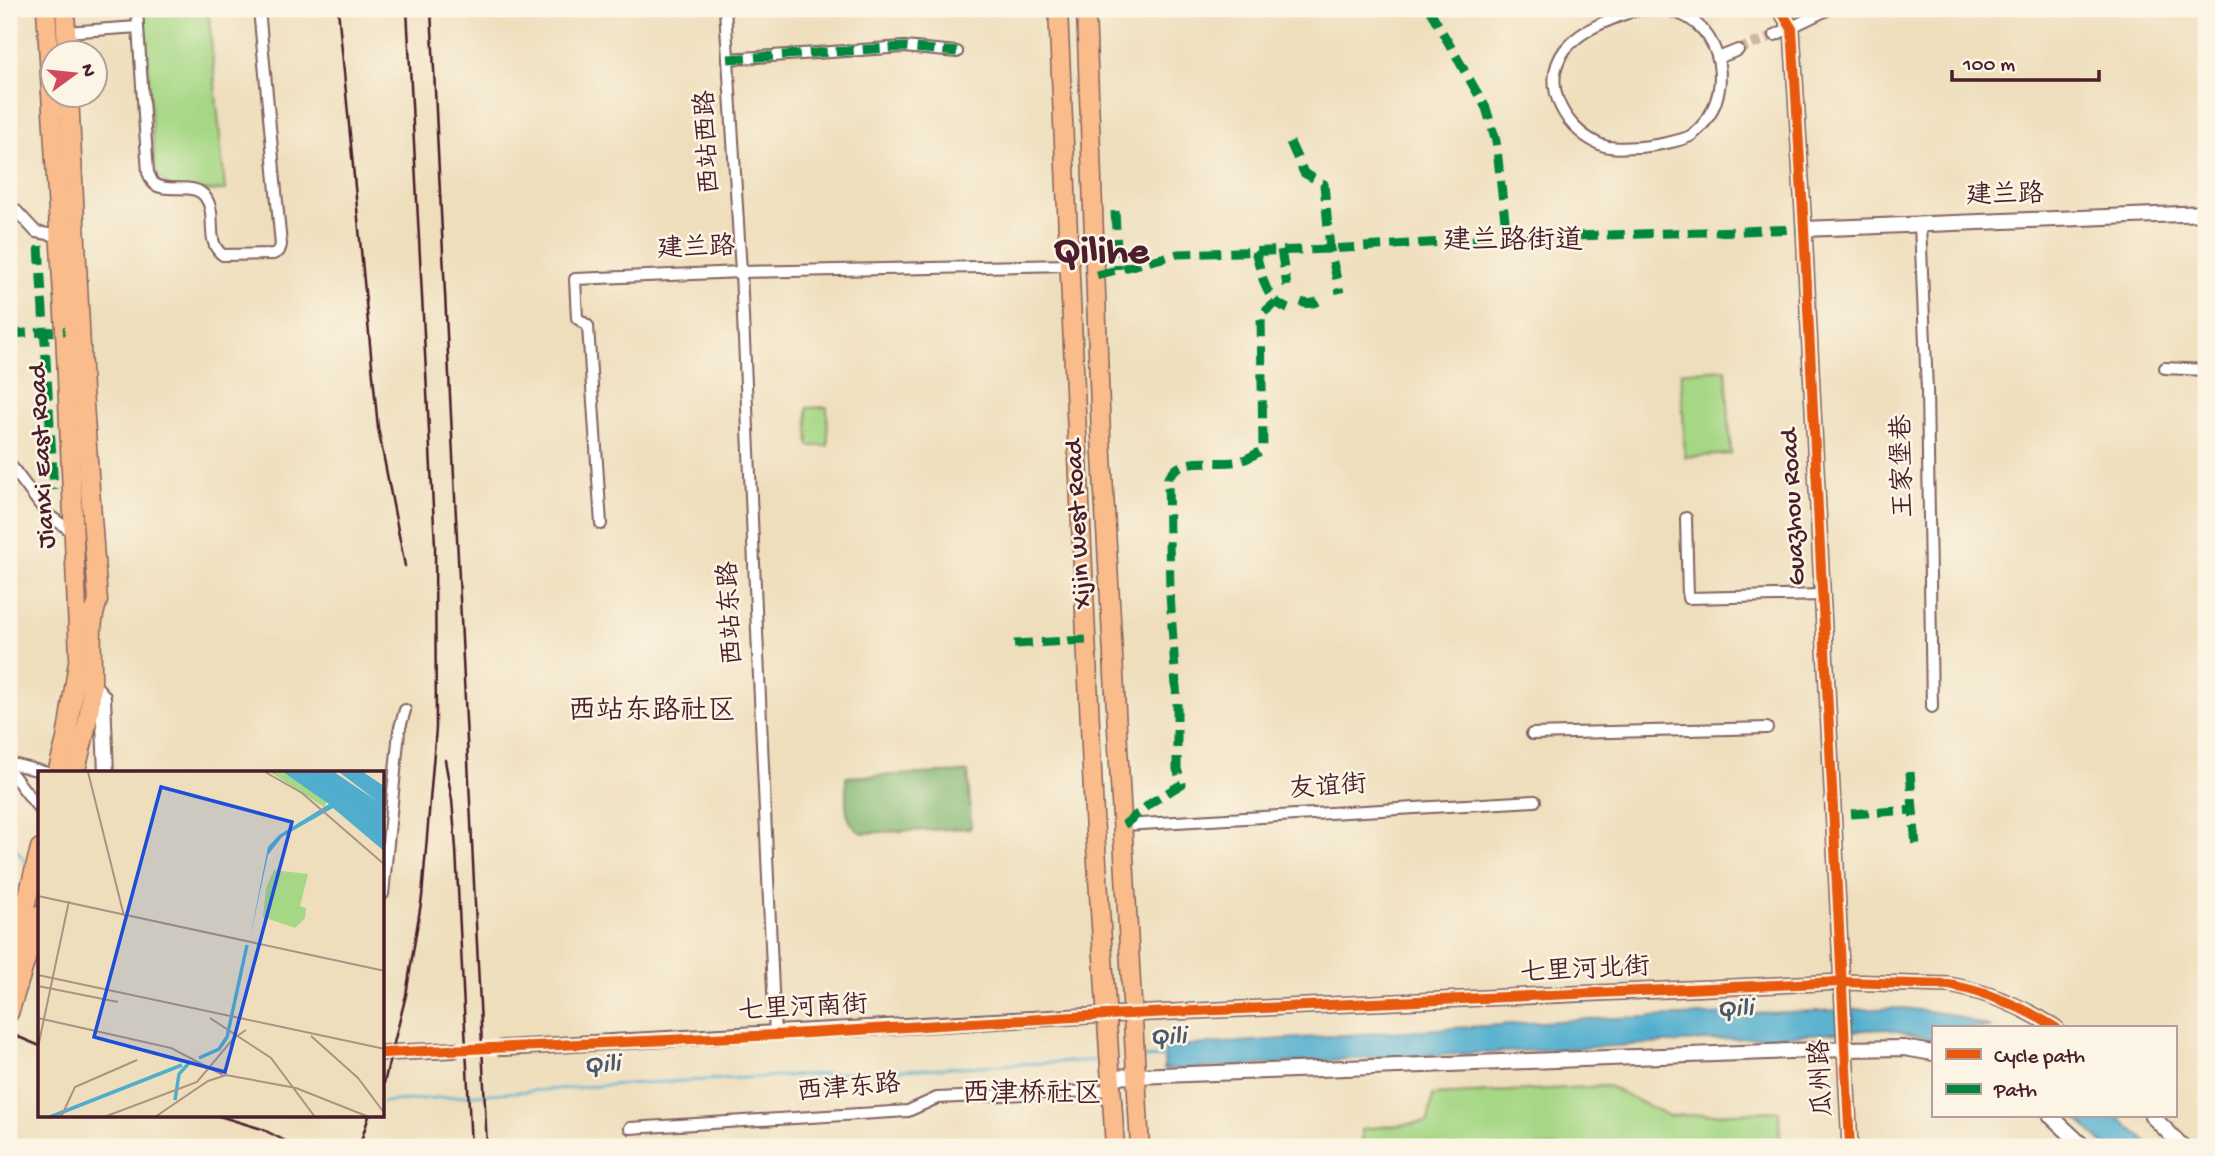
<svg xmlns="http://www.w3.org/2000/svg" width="2215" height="1156" viewBox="0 0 2215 1156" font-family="'Gochi Hand','LXGW WenKai TC',sans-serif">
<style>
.green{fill:#a6d785;stroke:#787b58;stroke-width:2}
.forest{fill:#84b872;stroke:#676c4e;stroke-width:2}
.water{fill:#50adce;stroke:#4d667c;stroke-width:2}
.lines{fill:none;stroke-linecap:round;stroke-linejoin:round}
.stream{stroke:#50adce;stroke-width:2.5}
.minor-tunnel{stroke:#cdb89f;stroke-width:10;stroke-dasharray:10 5;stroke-linecap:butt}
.tertiary-tunnel{stroke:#cdb89f;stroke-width:14;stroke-dasharray:14 7;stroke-linecap:butt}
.minor-casing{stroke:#83625e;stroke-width:14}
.tertiary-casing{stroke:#83625e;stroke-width:18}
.primary-casing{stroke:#83625e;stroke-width:21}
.trunk-casing{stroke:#83625e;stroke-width:21}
.minor{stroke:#fff;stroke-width:10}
.tertiary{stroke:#fff;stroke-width:14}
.primary{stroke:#f9bc8a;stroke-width:18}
.trunk{stroke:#f9bc8a;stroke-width:18}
.rail{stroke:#4a1f2b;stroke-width:2.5}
.quiet{stroke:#00873e;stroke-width:9;stroke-dasharray:18 9;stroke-linecap:butt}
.cycleway-casing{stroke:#fcf5e5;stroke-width:15}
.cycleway{stroke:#e8590c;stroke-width:10}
.labels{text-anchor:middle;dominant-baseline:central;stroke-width:5;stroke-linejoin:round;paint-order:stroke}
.street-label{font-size:26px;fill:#4a1f2b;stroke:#fcf5e5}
.neighbourhood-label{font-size:28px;fill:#4a1f2b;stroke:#fcf5e5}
.water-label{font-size:28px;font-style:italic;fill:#4c586c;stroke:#fcf5e5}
.town-label{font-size:40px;font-weight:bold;fill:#4a1f2b;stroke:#fcf5e5}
.inset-river{fill:none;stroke:#50adce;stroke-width:3.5}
.inset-road{fill:none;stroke:#ac9282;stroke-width:2}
.view{fill:#1d4ed8;fill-opacity:0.15;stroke:#1d4ed8;stroke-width:3.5}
.inset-edge{fill:none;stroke:#4a1f2b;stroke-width:3.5}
</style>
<rect width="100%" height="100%" fill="#fcf5e5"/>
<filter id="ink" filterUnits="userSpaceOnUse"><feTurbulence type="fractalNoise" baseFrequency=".0143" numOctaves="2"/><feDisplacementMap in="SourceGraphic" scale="14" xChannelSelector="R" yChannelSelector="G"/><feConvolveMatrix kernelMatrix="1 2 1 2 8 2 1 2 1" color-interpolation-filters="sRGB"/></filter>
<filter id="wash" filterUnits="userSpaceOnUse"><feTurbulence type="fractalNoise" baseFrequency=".00686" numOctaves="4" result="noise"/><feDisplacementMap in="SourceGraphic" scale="28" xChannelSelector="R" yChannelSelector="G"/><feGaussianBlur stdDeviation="1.57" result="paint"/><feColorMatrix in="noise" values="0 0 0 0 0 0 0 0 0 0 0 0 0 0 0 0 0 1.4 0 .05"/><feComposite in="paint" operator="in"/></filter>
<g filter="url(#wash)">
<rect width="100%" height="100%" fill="#eedebc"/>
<g class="green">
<path d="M143,9H208L225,190L172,192L155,170Z"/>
<path d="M1726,369L1731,454L1685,457L1681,372Z"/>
<path d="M827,407L828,446H809L807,408Z"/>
<path d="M1608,1086L1669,1116L1779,1111L1780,1147H1362V1129L1428,1122L1433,1095Z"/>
</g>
<path class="forest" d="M968,772L971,828L862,833C841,822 847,798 846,777Z"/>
<g class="water">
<path d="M1903,1008L1949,1014L1991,1028H1933V1039L1887,1029L1865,1030C1693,1042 1522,1052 1350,1059C1288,1062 1226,1069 1164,1069L1165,1047L1590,1019Z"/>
<path d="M2074,1116H2117L2152,1147H2107Z"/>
</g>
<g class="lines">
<g class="stream">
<path d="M9,840L28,865"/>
<path d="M1141,1058L1166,1057"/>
<path d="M383,1102L624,1084L1103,1060"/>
</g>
</g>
</g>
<g filter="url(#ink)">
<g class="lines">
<path class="minor-tunnel" d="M1738,50L1775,35"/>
<path class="tertiary-tunnel" d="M454,1050L502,1048"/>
<g class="minor-casing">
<g id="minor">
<path d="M725,9L741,272L775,1035"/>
<path d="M1635,10C1645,10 1658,8 1667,10C1727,22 1737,100 1692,135C1683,141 1652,146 1640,147C1626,147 1612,150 1599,144C1561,127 1537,77 1570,44C1588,26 1613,19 1635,10Z"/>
<path d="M138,27L148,173C149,174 152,182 153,183C166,195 195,180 206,198C218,216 204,242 223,255L273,254L279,251L281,245L259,9"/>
<path d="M66,32L138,27L137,9"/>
<path d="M1775,35L1829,9"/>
<path d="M1718,58L1738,50"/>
<path d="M728,59L904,47L957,52"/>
<path d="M9,203L36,232L60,236"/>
<path d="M1920,224L1927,390L1932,707"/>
<path d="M2165,368L2206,370"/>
<path d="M9,463L47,514L74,533"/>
<path d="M1686,518L1688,598L1823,595"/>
<path d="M601,524L588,326L577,318L575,279L741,272L1070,265"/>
<path d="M1532,734L1767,728"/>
<path d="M9,763L48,773"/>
<path d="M9,770L40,810"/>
<path d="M1124,825L1535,801"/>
<path d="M383,894L399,731L405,710"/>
<path d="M630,1128L908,1111L937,1098L1111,1090"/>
</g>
</g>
<g class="tertiary-casing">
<g id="tertiary">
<path d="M1780,9L1792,29L1804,229L1850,1147"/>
<path d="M1804,229L2206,213"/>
<path d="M92,684L103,697L106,773"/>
<path d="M502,1048L1106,1015L1842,982L1949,985C1987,992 2023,1007 2056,1028"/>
<path d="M383,1053L454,1050"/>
<path d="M1110,1077L1845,1049L1904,1048L1933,1053"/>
<path d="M2051,1116L2084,1147"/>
<path d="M2152,1116L2183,1147"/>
</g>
</g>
<g class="primary-casing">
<g id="primary">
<path d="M1058,9L1094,815L1115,1147"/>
<path d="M1086,9L1101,437L1140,1147"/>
</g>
</g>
<g class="trunk-casing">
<g id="trunk">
<path d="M46,9L65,331L79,656L66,739L57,773"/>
<path d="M65,9L67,52"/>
<path d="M69,94L83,390L98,601C88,627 93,655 92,682C91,713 83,743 75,773"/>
<path d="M9,970L40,848"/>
<path d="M9,1013L40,915"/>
</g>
</g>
<use href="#minor" class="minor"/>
<use href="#tertiary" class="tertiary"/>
<use href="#primary" class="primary"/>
<use href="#trunk" class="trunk"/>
<g class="rail">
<path d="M338,9L378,428L405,566"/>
<path d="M431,9L487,1147"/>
<path d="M445,760L452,800L456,849L471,1147"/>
<path d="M9,1033L40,1046"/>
<path d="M383,1087L406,995L422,897L436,728L435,545L407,9"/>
<path d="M219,1116L262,1129L297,1147"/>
<path d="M359,1147L369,1116"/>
</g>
<g class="quiet">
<path d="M1429,9L1486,108L1496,141L1507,238"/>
<path d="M728,59L904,47L957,52"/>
<path d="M1290,142L1304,173L1324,184L1330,249L1340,293"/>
<path d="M1115,211L1118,269"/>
<path d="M39,246L54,490"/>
<path d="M1281,250L1287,286"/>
<path d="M1255,251C1263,275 1263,299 1288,309"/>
<path d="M1097,275L1178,254L1330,249L1507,238L1804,229"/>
<path d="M1301,302C1309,305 1316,304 1323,298"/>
<path d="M9,334L65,331"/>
<path d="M1014,644L1087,640"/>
<path d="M1910,772L1916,847"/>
<path d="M1851,814L1913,810"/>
<path d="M1124,825L1152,802L1182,784L1177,769V702L1170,594L1168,478C1183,452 1218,468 1243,460C1249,458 1257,453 1263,450L1261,315L1275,303"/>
</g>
<g class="cycleway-casing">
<g id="cycleway">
<path d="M1780,9L1792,29L1804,229L1850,1147"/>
<path d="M383,1053L775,1035L1106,1015L1842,982L1949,985C1987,992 2023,1007 2056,1028"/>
</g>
</g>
<use href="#cycleway" class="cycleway"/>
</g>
</g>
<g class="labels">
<g class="street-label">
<text transform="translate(710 142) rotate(-93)">西站西路</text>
<text transform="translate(2005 197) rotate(-1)">建兰路</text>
<text transform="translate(696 250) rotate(-2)">建兰路</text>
<text transform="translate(44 456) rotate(-93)">Jianxi East Road</text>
<text transform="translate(1905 466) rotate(-91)">王家堡巷</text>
<text transform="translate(1795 507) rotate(-93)">Guazhou Road</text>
<text transform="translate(1080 524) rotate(-93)">Xijin West Road</text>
<text transform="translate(733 613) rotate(-93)">西站东路</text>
<text transform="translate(1328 789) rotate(-4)">友谊街</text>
<text transform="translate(1585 972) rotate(-3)">七里河北街</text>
<text transform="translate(803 1010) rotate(-3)">七里河南街</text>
<text transform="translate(1824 1078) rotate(-93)">瓜州路</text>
<text transform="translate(849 1090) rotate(-5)">西津东路</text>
</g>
<g class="neighbourhood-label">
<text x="1513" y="242">建兰路街道</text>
<text x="652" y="712">西站东路社区</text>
<text x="1032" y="1095">西津桥社区</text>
</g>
<g class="water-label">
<text transform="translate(1735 1010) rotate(-3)">Qili</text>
<text transform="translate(1168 1038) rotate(-3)">Qili</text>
<text transform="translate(602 1066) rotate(-4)">Qili</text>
</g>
<g class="town-label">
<text x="1101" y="253">Qilihe</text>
</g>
</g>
<g transform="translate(38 771)">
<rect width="346" height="346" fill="#eedebc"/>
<path d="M232,1H245L289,30L286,36ZM236,99L270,103L262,135L268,137L267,147L257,157L225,146L228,117Z" fill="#a6d785"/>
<path d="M245,1H296L339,30L301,1H325L346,15V80L295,37L244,66L230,84L212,167L230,76L241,64L291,33Z" fill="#50adce"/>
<path class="inset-river" d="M277,1L335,42L340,68H347M161,287L181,278L189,266L209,174M137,329L141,303L152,291M12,346L144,294"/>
<path class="inset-road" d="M50,1L86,145M227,1L264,22L347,94M0,125L347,200M0,204L347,278M0,215L80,231M0,247L133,277L185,304M172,247L233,287L277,346M273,265L320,307L347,343M0,276L31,130M23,346L37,316L99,289M66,346L159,311L195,268L208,259M117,346L170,310L188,304L258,317L331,346"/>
<path class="view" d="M123,16L254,51L187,301L56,266Z"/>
<rect width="346" height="346" class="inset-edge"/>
</g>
<rect width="2215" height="1156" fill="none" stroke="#fcf5e5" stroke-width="35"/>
<rect x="1932" y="1026" width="245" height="91" fill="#fcf5e5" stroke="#b59f9b" stroke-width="2"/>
<rect x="1946" y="1049" width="35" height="10" fill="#e8590c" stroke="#b59f9b" stroke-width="2"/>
<text x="1994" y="1062" font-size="21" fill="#4a1f2b">Cycle path</text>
<rect x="1946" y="1084" width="35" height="10" fill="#00873e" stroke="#b59f9b" stroke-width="2"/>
<text x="1994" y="1096" font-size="21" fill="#4a1f2b">Path</text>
<g transform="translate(74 74) rotate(75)"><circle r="33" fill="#fcf5e5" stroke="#b59f9b" stroke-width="2"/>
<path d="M0-5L12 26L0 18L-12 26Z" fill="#d1495b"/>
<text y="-10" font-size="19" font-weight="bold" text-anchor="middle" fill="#4a1f2b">N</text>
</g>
<path d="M1952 70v10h147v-10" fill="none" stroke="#4a1f2b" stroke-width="3.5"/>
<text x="1963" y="70" font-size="21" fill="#4a1f2b" stroke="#fcf5e5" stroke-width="5" paint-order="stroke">100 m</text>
</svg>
